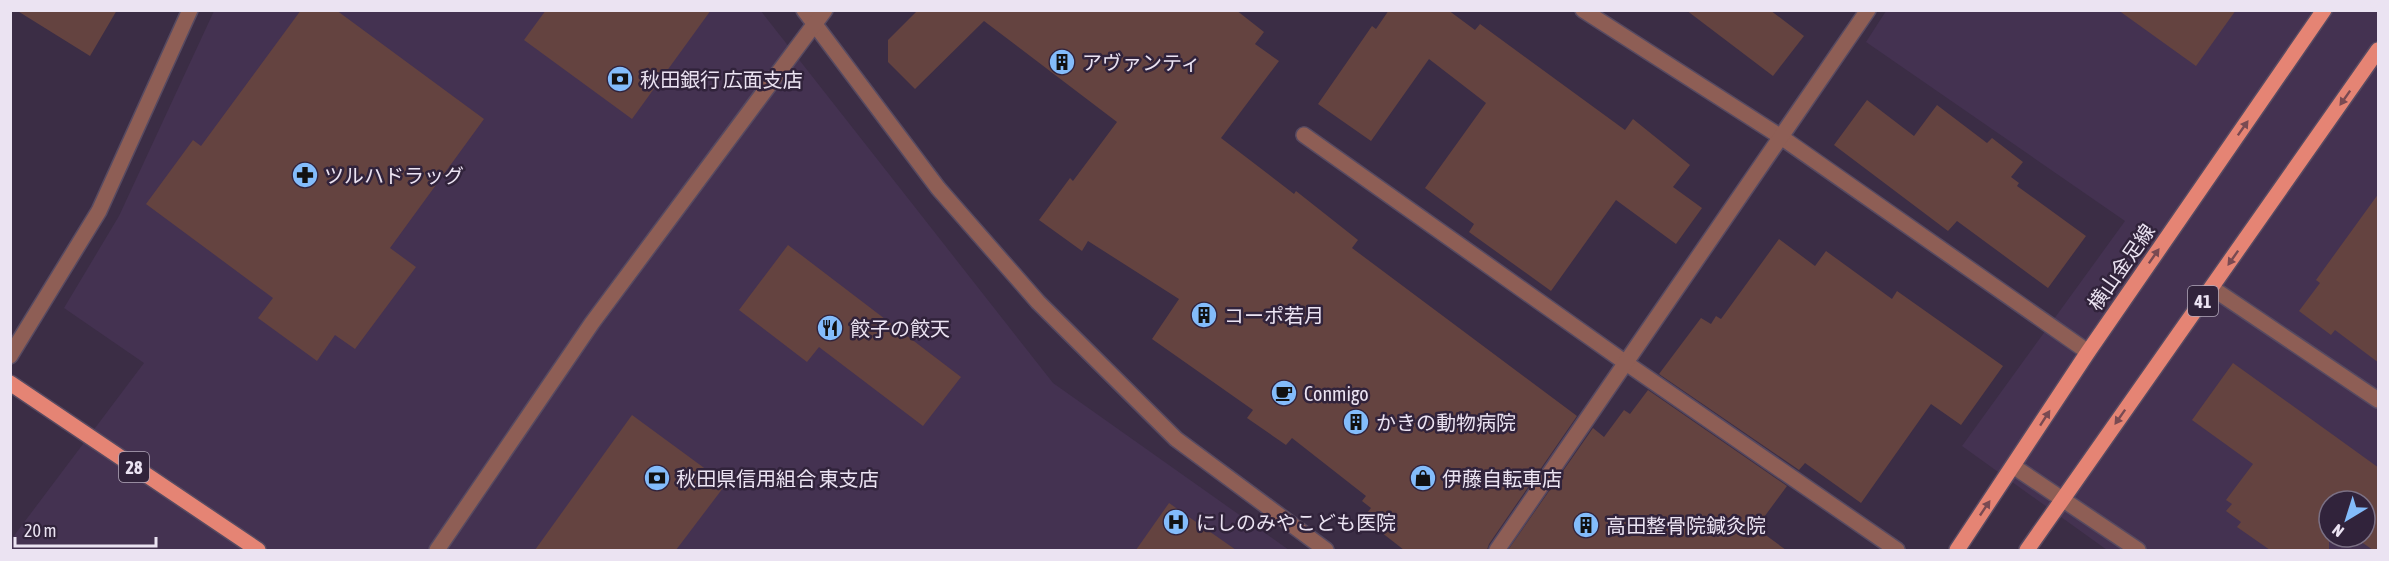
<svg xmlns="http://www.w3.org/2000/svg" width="2389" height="561" viewBox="0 0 2389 561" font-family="'Asap Condensed','Noto Sans JP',sans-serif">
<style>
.built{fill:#443251;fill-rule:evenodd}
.building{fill:#644340}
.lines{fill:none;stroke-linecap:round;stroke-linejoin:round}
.minor-casing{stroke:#574a61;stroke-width:18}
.major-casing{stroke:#574a61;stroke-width:18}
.minor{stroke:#8e5e55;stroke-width:15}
.major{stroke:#e58474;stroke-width:15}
.oneway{fill:#794a52}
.labels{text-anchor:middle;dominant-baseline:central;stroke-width:5;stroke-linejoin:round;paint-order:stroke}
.shield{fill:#31233b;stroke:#b3a9bb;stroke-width:1.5}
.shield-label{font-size:18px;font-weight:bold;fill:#ebe3f2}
.poi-label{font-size:20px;fill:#ebe3f2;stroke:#31233b;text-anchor:start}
.street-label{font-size:20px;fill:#ebe3f2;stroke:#31233b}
</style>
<rect width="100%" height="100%" fill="#3b2d45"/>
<g class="built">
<path d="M760,10L1053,383L1289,550H11L10,541L144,363L64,308L119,216L214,11Z"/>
<path d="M1886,11H2378V550H2107L1962,446L2125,221L1866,42ZM2329,501H2365V537H2329Z"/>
</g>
<g class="building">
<path d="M16,10H117L90,56Z"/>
<path d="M301,10H336L484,119L390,248L416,267L355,349L335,335L317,361L258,318L273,298L146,204L193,140L201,146Z"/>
<path d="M546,10H711L632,119L524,40Z"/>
<path d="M918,10H1236L1264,32L1255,44L1279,61L1221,138L1294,194L1296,191L1358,240L1352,248L1577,416L1489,544L1487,550H1404L1363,518L1371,508L1362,501L1366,496L1292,438L1286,445L1247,418L1253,410L1152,339L1179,299L1088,241L1082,251L1039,220L1070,178L1073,181L1117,122L984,21L915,89L888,62V40Z"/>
<path d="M1389,10H1448L1475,30L1480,24L1625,130L1633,119L1690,165L1673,187L1702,208L1676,244L1616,200L1551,291L1469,232L1474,224L1425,188L1486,103L1429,59L1371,141L1318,104L1372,26L1376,29Z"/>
<path d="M1686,10H1770L1804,36L1773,76Z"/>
<path d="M2118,10H2236L2196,66Z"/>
<path d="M1867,100L1914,136L1937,105L1987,143L1992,138L2023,162L2011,177L2019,183L2017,186L2086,236L2048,288L1957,221L1948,231L1834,145Z"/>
<path d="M2379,193V363L2335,330L2331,335L2299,311L2320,283L2316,280Z"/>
<path d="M1779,239L1815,266L1826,251L1892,299L1897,291L2003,366L1961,425L1931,404L1861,503L1805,463L1799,470L1659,374L1701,318L1711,324L1716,316L1721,319Z"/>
<path d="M788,245L961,377L923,426L819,347L807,362L739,310Z"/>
<path d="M2233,363L2379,468V550H2373L2354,537H2365V501H2329V550H2270L2237,527L2241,522L2226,511L2232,504L2226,500L2253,464L2192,420Z"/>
<path d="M1648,390L1787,486L1756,528L1786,550H1508L1593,428L1604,437L1624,410L1630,414Z"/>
<path d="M632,415L726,484L676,550H535Z"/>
<path d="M1169,503L1236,550H1136Z"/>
</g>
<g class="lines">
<g class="minor-casing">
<g id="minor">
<path d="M804,10L938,188L1038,302L1176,439L1326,550"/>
<path d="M1583,10L1781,137L2088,352"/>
<path d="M1304,135L1626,363L1897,550"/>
<path d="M2212,288L2378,400"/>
<path d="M10,356L99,211L190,10"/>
<path d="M2013,466L2138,550"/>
<path d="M437,550L592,323L825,10"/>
<path d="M1497,550L1868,10"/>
</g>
</g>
<g class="major-casing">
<g id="major">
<path d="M10,383L258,550"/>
<path d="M1957,550L2088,352L2324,10"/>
<path d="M2027,550L2378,50"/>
</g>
</g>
<use href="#minor" class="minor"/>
<use href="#major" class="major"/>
</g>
<defs><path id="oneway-solid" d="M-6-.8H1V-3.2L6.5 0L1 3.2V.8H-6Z" transform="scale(1.5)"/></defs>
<g class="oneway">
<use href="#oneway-solid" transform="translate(2345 98) rotate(125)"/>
<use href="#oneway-solid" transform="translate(2243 128) rotate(-55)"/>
<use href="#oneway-solid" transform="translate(2154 256) rotate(-55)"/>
<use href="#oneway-solid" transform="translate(2233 258) rotate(125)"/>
<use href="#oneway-solid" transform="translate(2120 417) rotate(125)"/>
<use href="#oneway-solid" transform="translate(2045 418) rotate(-57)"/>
<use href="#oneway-solid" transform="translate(1985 508) rotate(-56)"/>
</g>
<defs>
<g id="building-disc" transform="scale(1.35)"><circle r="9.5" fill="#83bcfb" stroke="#31233b"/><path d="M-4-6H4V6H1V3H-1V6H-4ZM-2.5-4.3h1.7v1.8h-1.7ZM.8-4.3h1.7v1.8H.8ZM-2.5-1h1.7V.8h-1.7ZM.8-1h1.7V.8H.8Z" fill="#111"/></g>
<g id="bank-disc" transform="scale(1.35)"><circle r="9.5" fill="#83bcfb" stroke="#31233b"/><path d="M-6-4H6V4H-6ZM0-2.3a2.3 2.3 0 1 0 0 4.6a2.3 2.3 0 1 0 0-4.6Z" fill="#111"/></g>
<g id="pharmacy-disc" transform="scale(1.35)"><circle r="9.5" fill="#83bcfb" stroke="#31233b"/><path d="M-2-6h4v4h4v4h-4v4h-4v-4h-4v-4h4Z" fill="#111"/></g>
<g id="restaurant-disc" transform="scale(1.35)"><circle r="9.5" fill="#83bcfb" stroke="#31233b"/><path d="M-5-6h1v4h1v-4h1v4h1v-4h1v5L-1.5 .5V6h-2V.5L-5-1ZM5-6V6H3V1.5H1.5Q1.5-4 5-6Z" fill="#111"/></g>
<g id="cafe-disc" transform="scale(1.35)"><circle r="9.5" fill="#83bcfb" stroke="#31233b"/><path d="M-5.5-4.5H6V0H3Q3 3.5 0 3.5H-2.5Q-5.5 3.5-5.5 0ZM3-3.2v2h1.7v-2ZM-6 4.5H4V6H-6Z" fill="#111"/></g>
<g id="shop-disc" transform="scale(1.35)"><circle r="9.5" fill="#83bcfb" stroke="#31233b"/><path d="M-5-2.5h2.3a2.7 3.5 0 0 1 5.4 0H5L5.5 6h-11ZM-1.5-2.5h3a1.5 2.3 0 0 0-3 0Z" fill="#111"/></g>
<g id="hospital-disc" transform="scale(1.35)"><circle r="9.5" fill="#83bcfb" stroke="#31233b"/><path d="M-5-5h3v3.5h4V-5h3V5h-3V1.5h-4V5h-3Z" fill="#111"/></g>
</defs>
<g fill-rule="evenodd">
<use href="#building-disc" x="1062" y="62"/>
<use href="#bank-disc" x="620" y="79"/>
<use href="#pharmacy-disc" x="305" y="175"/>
<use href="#building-disc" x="1204" y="315"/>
<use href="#restaurant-disc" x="830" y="328"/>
<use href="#cafe-disc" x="1284" y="393"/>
<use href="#building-disc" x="1356" y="422"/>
<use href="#bank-disc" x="657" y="478"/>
<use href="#shop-disc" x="1423" y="478"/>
<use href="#hospital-disc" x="1176" y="522"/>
<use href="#building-disc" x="1586" y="525"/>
</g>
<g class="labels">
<g class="shield">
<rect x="2188" y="286" width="30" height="30" rx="4.5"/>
<rect x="119" y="452" width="30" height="30" rx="4.5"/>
</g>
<g class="shield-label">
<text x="2203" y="301">41</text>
<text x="134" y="467">28</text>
</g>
<g class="poi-label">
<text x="1082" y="62">アヴァンティ</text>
<text x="640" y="79">秋田銀行 広面支店</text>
<text x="324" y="175">ツルハドラッグ</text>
<text x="1224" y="315">コーポ若月</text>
<text x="850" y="328">餃子の餃天</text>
<text x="1304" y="393">Conmigo</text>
<text x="1376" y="422">かきの動物病院</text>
<text x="676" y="478">秋田県信用組合 東支店</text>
<text x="1442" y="478">伊藤自転車店</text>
<text x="1196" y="522">にしのみやこども医院</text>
<text x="1606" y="525">高田整骨院鍼灸院</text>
</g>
<g class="street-label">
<text transform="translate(2121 267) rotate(-55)">横山金足線</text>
</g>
</g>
<rect width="2389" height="561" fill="none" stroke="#ebe3f2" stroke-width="24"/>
<g transform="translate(2347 519) rotate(218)"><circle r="28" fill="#31233b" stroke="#7b7084" stroke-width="1.5"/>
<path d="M0-4.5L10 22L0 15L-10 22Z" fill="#83bcfb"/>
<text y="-9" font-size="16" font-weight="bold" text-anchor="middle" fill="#ebe3f2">N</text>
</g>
<path d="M15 537v9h141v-9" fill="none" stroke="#ebe3f2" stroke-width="3"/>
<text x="24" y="537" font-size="18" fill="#ebe3f2" stroke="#31233b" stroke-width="4.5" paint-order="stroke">20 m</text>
</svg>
